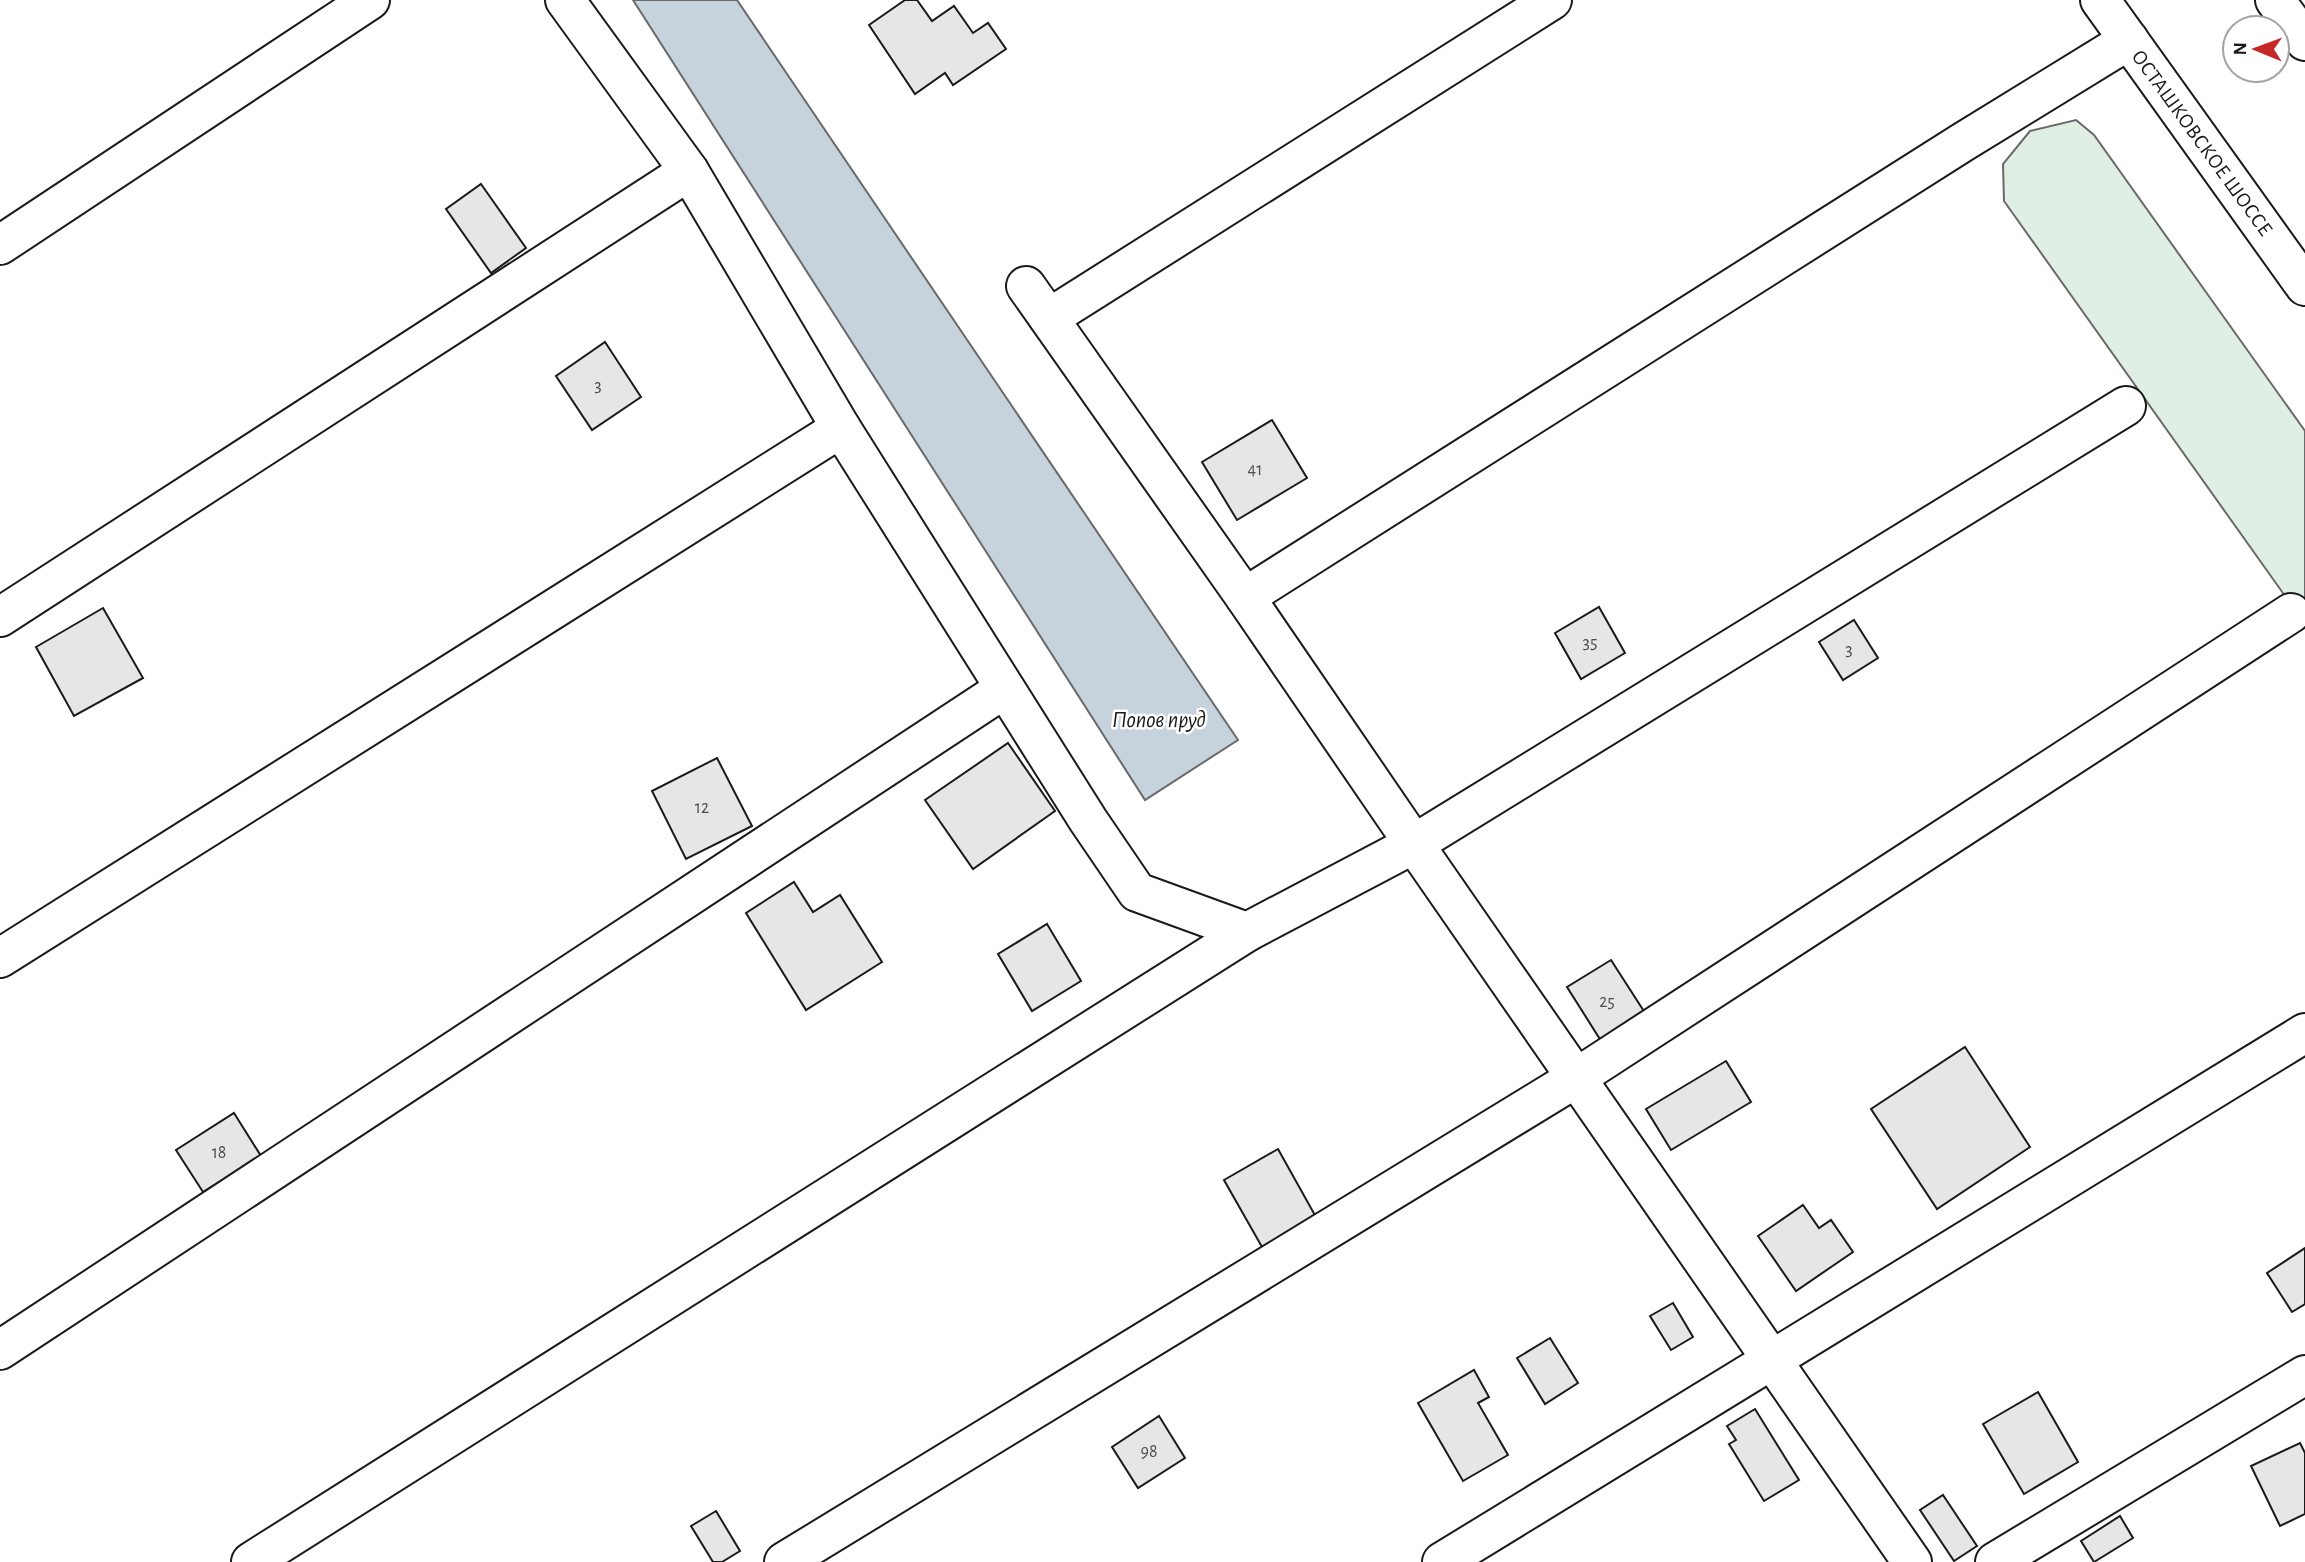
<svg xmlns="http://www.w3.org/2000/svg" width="2305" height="1562" viewBox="0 0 2305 1562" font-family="'Alegreya Sans',sans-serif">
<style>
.green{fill:#e0efe3;stroke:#6a6a6a;stroke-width:2}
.water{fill:#c6d2dc;stroke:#6a6a6a;stroke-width:2}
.building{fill:#e6e6e6;stroke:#1a1a1a;stroke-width:2}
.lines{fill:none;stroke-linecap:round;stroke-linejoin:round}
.minor-casing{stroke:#1a1a1a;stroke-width:42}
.major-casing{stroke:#1a1a1a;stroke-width:42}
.minor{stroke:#fff;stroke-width:38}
.major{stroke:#fff;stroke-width:38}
.labels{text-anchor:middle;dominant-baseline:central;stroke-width:5;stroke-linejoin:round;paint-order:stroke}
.number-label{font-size:18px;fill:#4d4d4d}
.street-label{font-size:21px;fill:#1a1a1a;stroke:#fff}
.water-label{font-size:23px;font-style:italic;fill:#1a1a1a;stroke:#fff}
</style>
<rect width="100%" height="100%" fill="#fff"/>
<path class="green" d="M2076,120L2094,135L2305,431V624L2004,201L2003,164L2030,131Z"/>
<path class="water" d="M633,0H737L1238,740L1145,800Z"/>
<g class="building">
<path d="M905,0H917L932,21L954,6L973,33L988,23L1006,49L953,85L945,73L915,94L869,25Z"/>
<path d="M481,184L526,248L491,273L446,209Z"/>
<path d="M605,342L641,397L592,430L556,376Z"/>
<path d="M1272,420L1307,478L1237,520L1202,462Z"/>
<path d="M1599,607L1625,653L1581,679L1555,633Z"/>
<path d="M103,608L143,678L74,716L36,647Z"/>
<path d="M1854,620L1878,658L1843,680L1819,642Z"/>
<path d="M1008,743L1055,811L973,869L925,800Z"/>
<path d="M717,758L752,826L686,859L652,791Z"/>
<path d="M794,882L813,912L840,895L882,962L806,1010L746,913Z"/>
<path d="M1047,924L1081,981L1032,1011L998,954Z"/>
<path d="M1611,960L1647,1016L1603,1044L1567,987Z"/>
<path d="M1965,1047L2030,1147L1937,1209L1871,1109Z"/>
<path d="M1726,1061L1751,1102L1671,1150L1646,1109Z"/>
<path d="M234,1113L261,1156L203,1192L176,1150Z"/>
<path d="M1278,1149L1316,1217L1262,1247L1224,1180Z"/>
<path d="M1803,1205L1819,1228L1831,1220L1853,1252L1796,1291L1758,1236Z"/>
<path d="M2305,1248V1304L2292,1312L2267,1273Z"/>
<path d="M1673,1303L1693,1337L1671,1350L1650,1316Z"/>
<path d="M1550,1338L1578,1383L1545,1404L1517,1358Z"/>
<path d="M1474,1370L1489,1397L1478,1403L1508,1455L1463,1481L1418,1403Z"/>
<path d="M2038,1392L2078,1462L2024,1494L1983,1424Z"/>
<path d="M1755,1409L1799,1480L1764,1501L1729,1444L1736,1440L1727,1426Z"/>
<path d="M1159,1416L1185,1458L1138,1488L1112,1447Z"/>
<path d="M2300,1443L2305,1453V1514L2280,1526L2251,1466Z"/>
<path d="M1943,1495L1977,1546L1954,1561L1920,1510Z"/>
<path d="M716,1511L740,1551L722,1562H713L691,1526Z"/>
<path d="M2120,1516L2133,1538L2094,1562L2081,1541Z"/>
</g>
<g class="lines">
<g class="minor-casing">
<g id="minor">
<path d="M565,0L689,171L841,428L1088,820L1137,892L1247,932"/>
<path d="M2275,0L2305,41"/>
<path d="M0,245L370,0"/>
<path d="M1026,286L1245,597L1414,844L1912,1562"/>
<path d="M1049,318L1552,0"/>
<path d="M1245,597L1963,142L2129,40"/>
<path d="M0,617L689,171"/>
<path d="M0,958L841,428"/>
<path d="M0,1350L1004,689"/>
<path d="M251,1562L1247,932L1414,844L2126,406"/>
<path d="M784,1562L1576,1078L2291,613"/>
<path d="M1442,1562L2305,1033"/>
<path d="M1995,1562L2305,1375"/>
</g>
</g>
<g class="major-casing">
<path id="major" d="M2100,0L2305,286"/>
</g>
<use href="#minor" class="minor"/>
<use href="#major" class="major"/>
</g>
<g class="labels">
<g class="number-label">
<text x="598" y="386">3</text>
<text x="1255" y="470">41</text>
<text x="1590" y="643">35</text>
<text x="1849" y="650">3</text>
<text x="702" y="808">12</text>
<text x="1607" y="1002">25</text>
<text x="219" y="1153">18</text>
<text x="1149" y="1452">98</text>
</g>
<g class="street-label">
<text transform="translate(2202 143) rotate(54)">ОСТАШКОВСКОЕ ШОССЕ</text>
</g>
<g class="water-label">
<text x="1159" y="720">Попов пруд</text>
</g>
</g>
<g transform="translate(2256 49) rotate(271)"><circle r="33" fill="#ffffff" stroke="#a3a3a3" stroke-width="2"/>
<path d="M0-5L12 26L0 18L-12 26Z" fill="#c62828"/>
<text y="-10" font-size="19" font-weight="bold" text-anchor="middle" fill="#1a1a1a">N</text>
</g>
</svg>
